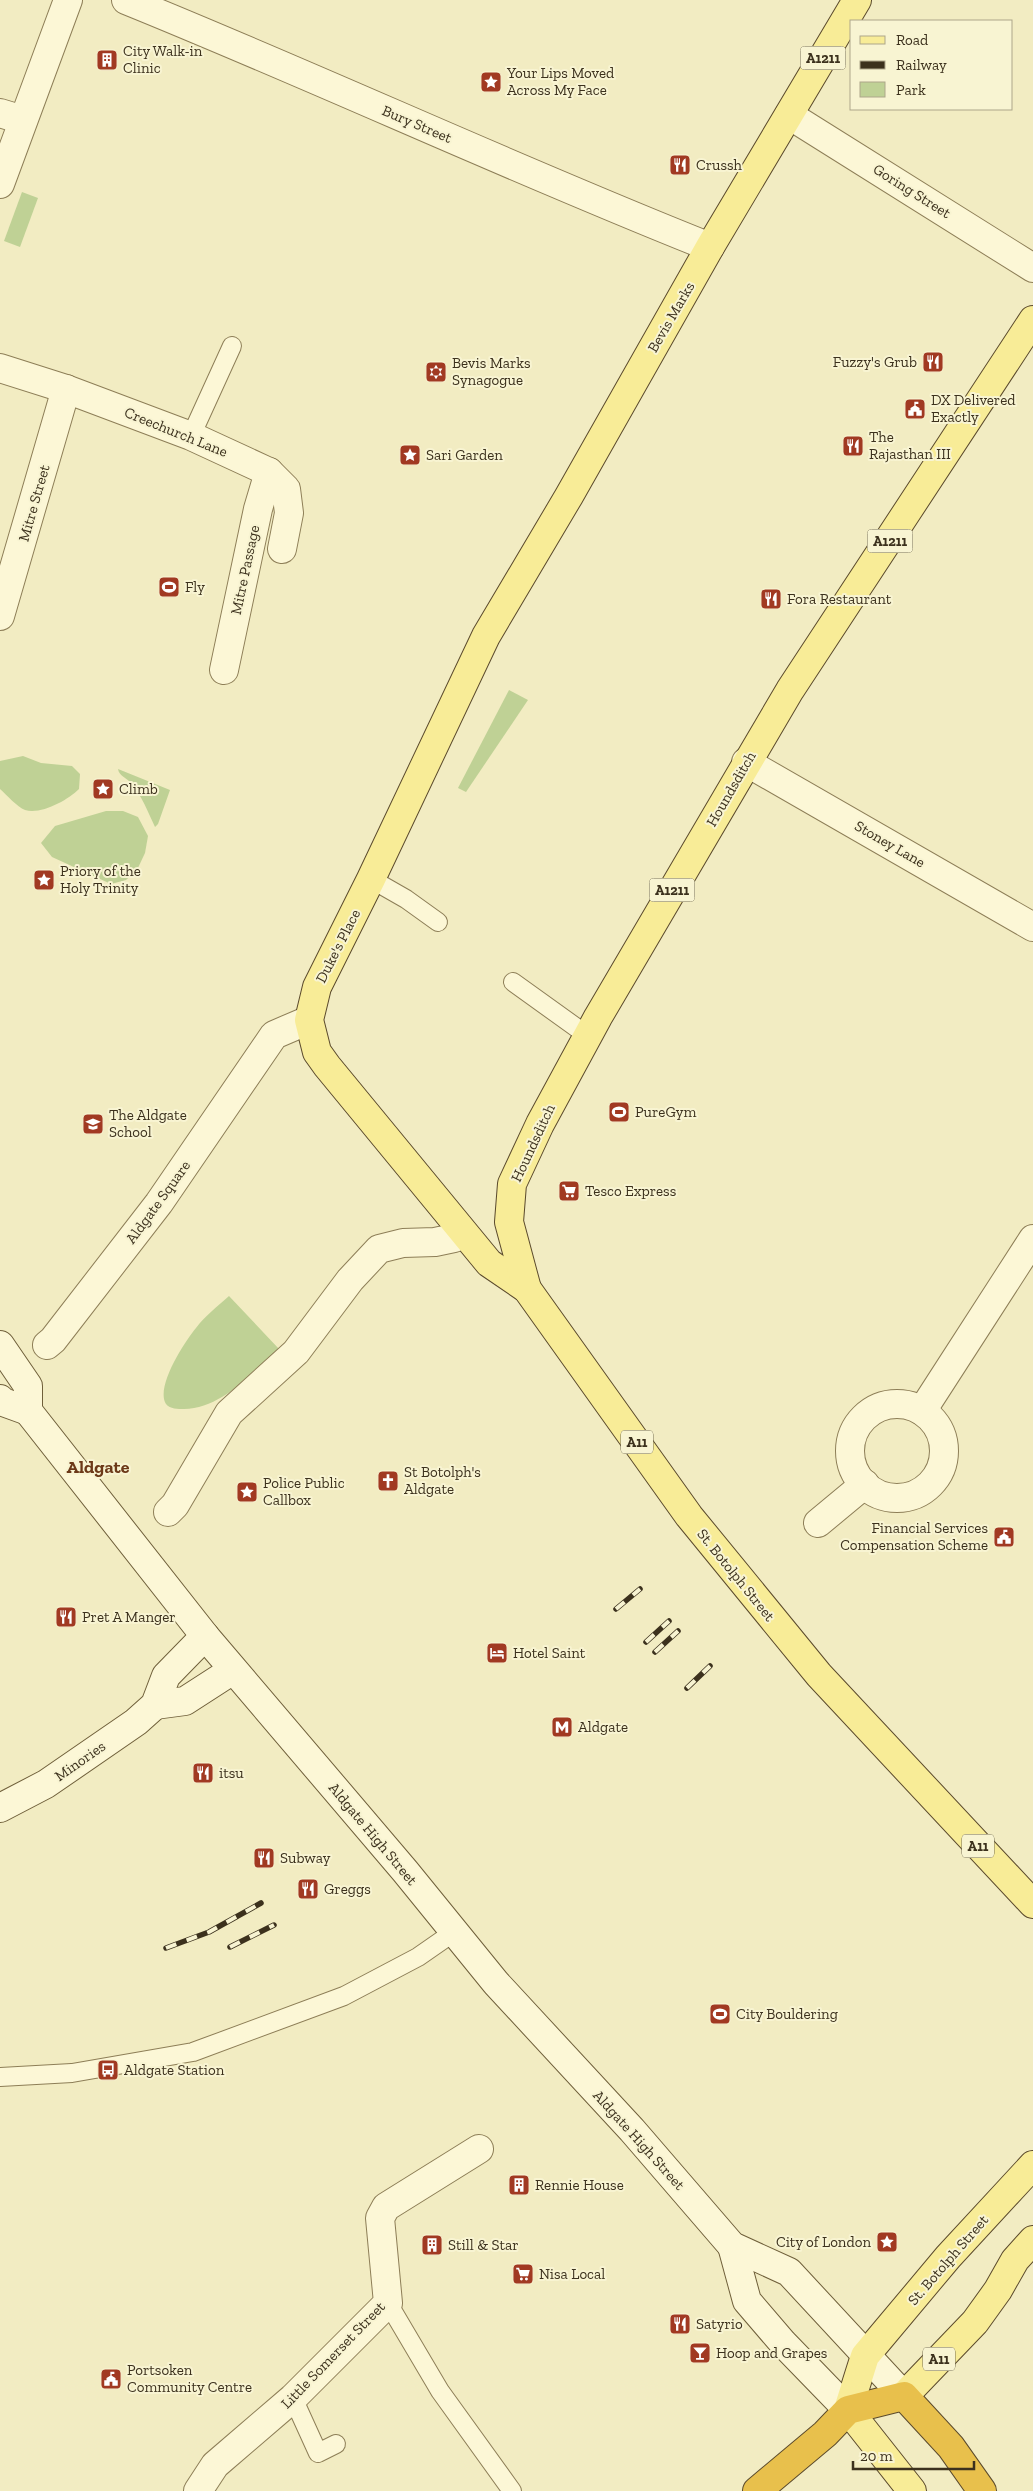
<svg xmlns="http://www.w3.org/2000/svg" width="1033" height="2491" viewBox="0 0 1033 2491" font-family="'Zilla Slab',serif">
<style>
.green{fill:#bfd195}
.lines{fill:none;stroke-linecap:round;stroke-linejoin:round}
.lane-casing{stroke:#8d7e57;stroke-width:20}
.street-casing{stroke:#8d7e57;stroke-width:30}
.secondary-casing{stroke:#6f5f3a;stroke-width:30}
.primary-casing{stroke:#5b4a2c;stroke-width:30}
.highway-casing{stroke:#5b4a2c;stroke-width:30}
.lane{stroke:#fcf7d6;stroke-width:18}
.street{stroke:#fcf7d6;stroke-width:28}
.secondary{stroke:#fcf7d6;stroke-width:28}
.primary{stroke:#f8ec97;stroke-width:28}
.highway{stroke:#e8c04c;stroke-width:28}
.rail-casing{stroke:#3c311d;stroke-width:5.5}
.rail{stroke:#f8f4d2;stroke-width:4;stroke-dasharray:11;stroke-linecap:butt}
.labels{text-anchor:middle;dominant-baseline:central;stroke-width:4;stroke-linejoin:round;paint-order:stroke}
.shield{fill:#f8f4d2;stroke:#746c53;stroke-width:1}
.shield-label{font-size:14px;font-weight:bold;fill:#3c311d}
.poi-label{font-size:15px;fill:#3c311d;stroke:#f8f4d2;text-anchor:start}
.street-label{font-size:15px;fill:#3c311d;stroke:#f8f4d2}
.quarter-label{font-size:18px;font-weight:bold;fill:#6c3918;stroke:#f8f4d2}
</style>
<rect width="100%" height="100%" fill="#f2ecc2"/>
<g class="green">
<path d="M22,192L38,198L20,247L4,241Z"/>
<path d="M509,690L528,700L466,792L458,788Z"/>
<path d="M23,756L41,763L72,766L80,774L79,789C68,800 41,815 25,810C17,807 7,795 0,789V761Z"/>
<path d="M118,769L170,790L158,824L155,827C148,812 142,796 131,783C127,778 119,776 118,769Z"/>
<path d="M106,811H123L138,817L148,836L145,853L137,870L126,880L111,884L52,857L41,843L55,826Z"/>
<path d="M229,1296L279,1349C253,1373 222,1408 184,1409C178,1409 170,1409 166,1404C155,1387 185,1341 196,1328C205,1316 218,1306 229,1296Z"/>
</g>
<g class="lines">
<g class="lane-casing">
<g id="lane">
<path d="M191,436L232,346"/>
<path d="M371,879L406,899L438,922"/>
<path d="M513,982L588,1036"/>
<path d="M0,2077L72,2073L193,2052L344,1996L418,1957L454,1932"/>
<path d="M388,2303L440,2391L512,2491"/>
<path d="M293,2398L318,2453L336,2444"/>
</g>
</g>
<g class="street-casing">
<g id="street">
<path d="M126,0C321,79 513,169 710,247"/>
<path d="M0,113L23,120"/>
<path d="M789,115L1033,268"/>
<path d="M0,184L68,0"/>
<path d="M0,368L66,389L191,436L269,472L286,489L289,513L282,549"/>
<path d="M0,616L66,389"/>
<path d="M224,670L258,509L269,472"/>
<path d="M746,762L1033,927"/>
<path d="M47,1345L53,1340L159,1203L274,1035L309,1020"/>
<circle cx="897" cy="1451" r="47"/>
<path d="M922,1411L1033,1239"/>
<path d="M168,1512L175,1505L229,1413L296,1352L350,1280L379,1249L403,1243L435,1242L454,1238"/>
<path d="M818,1523L865,1484"/>
<path d="M198,2491L215,2465L293,2398L388,2303L380,2218L386,2207L479,2149"/>
</g>
</g>
<g class="secondary-casing">
<g id="secondary">
<path d="M0,1345L28,1386V1411"/>
<path d="M0,1399L3,1402L28,1411"/>
<path d="M28,1411L205,1636L405,1871L496,1983L632,2130L732,2246L789,2272L904,2396"/>
<path d="M155,1705L185,1701L233,1670"/>
<path d="M0,1808L46,1784L136,1722L155,1705L166,1676L205,1636"/>
<path d="M732,2246L747,2301L783,2343L848,2410"/>
</g>
</g>
<g class="primary-casing">
<g id="primary">
<path d="M857,0L710,247L569,496L486,636L371,879L317,987L309,1020L317,1052L327,1066L489,1263L527,1289L689,1516L819,1675L1033,1904"/>
<path d="M527,1289L509,1222L512,1184L540,1124L598,1017L790,690L1033,320"/>
<path d="M904,2396L975,2322L998,2290L1015,2260L1033,2240"/>
<path d="M912,2491L848,2410L865,2356L948,2257L1033,2165"/>
</g>
</g>
<g class="highway-casing">
<path id="highway" d="M757,2491L825,2434L848,2410L904,2396L951,2447L982,2491"/>
</g>
<use href="#lane" class="lane"/>
<use href="#street" class="street"/>
<use href="#secondary" class="secondary"/>
<use href="#primary" class="primary"/>
<use href="#highway" class="highway"/>
<g class="rail-casing">
<g id="rail">
<path d="M616,1609L640,1589"/>
<path d="M646,1642L669,1621"/>
<path d="M655,1652L678,1631"/>
<path d="M687,1688L710,1666"/>
<path d="M230,1947L274,1925"/>
<path d="M166,1948L209,1932L261,1903"/>
</g>
</g>
<use href="#rail" class="rail"/>
</g>
<defs>
<g id="building-square" transform="scale(1.125)"><rect x="-9" y="-9" width="18" height="18" rx="4" fill="#a13922" stroke="#f8f4d2"/><path d="M-4-6H4V6H1V3H-1V6H-4ZM-2.5-4.3h1.7v1.8h-1.7ZM.8-4.3h1.7v1.8H.8ZM-2.5-1h1.7V.8h-1.7ZM.8-1h1.7V.8H.8Z" fill="#fff"/></g>
<g id="sight-square" transform="scale(1.125)"><rect x="-9" y="-9" width="18" height="18" rx="4" fill="#a13922" stroke="#f8f4d2"/><path d="M0-6L1.8-2.2L6-1.7L2.9 1.2L3.7 5.4L0 3.3L-3.7 5.4L-2.9 1.2L-6-1.7L-1.8-2.2Z" fill="#fff"/></g>
<g id="restaurant-square" transform="scale(1.125)"><rect x="-9" y="-9" width="18" height="18" rx="4" fill="#a13922" stroke="#f8f4d2"/><path d="M-5-6h1v4h1v-4h1v4h1v-4h1v5L-1.5 .5V6h-2V.5L-5-1ZM5-6V6H3V1.5H1.5Q1.5-4 5-6Z" fill="#fff"/></g>
<g id="synagogue-square" transform="scale(1.125)"><rect x="-9" y="-9" width="18" height="18" rx="4" fill="#a13922" stroke="#f8f4d2"/><path d="M0-6.5L5.6 3.2H-5.6ZM0 6.5L5.6-3.2H-5.6Z" fill="#fff"/></g>
<g id="civic-square" transform="scale(1.125)"><rect x="-9" y="-9" width="18" height="18" rx="4" fill="#a13922" stroke="#f8f4d2"/><path d="M-.6-6.5H3V-4.5H.6V-3L4-1V1h2V6H-6V1h2V-1L-.6-3ZM-1.2 2.5V6h2.4V2.5Z" fill="#fff"/></g>
<g id="stadium-square" transform="scale(1.125)"><rect x="-9" y="-9" width="18" height="18" rx="4" fill="#a13922" stroke="#f8f4d2"/><path d="M0-5a6.5 5 0 1 0 0 10a6.5 5 0 1 0 0-10ZM-3.5-1.8h7v3.6h-7Z" fill="#fff"/></g>
<g id="school-square" transform="scale(1.125)"><rect x="-9" y="-9" width="18" height="18" rx="4" fill="#a13922" stroke="#f8f4d2"/><path d="M0-5L7-2L0 1L-7-2ZM-4 1L0 2.5L4 1V4Q0 6-4 4Z" fill="#fff"/></g>
<g id="supermarket-square" transform="scale(1.125)"><rect x="-9" y="-9" width="18" height="18" rx="4" fill="#a13922" stroke="#f8f4d2"/><path d="M-6-5.5h2.5l.6 2H6L4.5 2H-2.5L-4.4-4H-6ZM-1.5 3.2a1.3 1.3 0 1 0 .1 0ZM3 3.2a1.3 1.3 0 1 0 .1 0Z" fill="#fff"/></g>
<g id="church-square" transform="scale(1.125)"><rect x="-9" y="-9" width="18" height="18" rx="4" fill="#a13922" stroke="#f8f4d2"/><path d="M-1.2-6h2.4v3.5h3.3v2.4h-3.3V6h-2.4V-.1h-3.3v-2.4h3.3Z" fill="#fff"/></g>
<g id="hotel-square" transform="scale(1.125)"><rect x="-9" y="-9" width="18" height="18" rx="4" fill="#a13922" stroke="#f8f4d2"/><path d="M-6-4.5h1.5V1H6V5H4.5V3h-9V5H-6ZM-4 0a1.8 1.8 0 1 1 3.6 0ZM.5 0V-2.5h3Q6-2.5 6 0Z" fill="#fff"/></g>
<g id="metro-square" transform="scale(1.125)"><rect x="-9" y="-9" width="18" height="18" rx="4" fill="#a13922" stroke="#f8f4d2"/><path d="M-5.5 5V-5H-3L0 0L3-5H5.5V5H3V-.5L0 4L-3-.5V5Z" fill="#fff"/></g>
<g id="bus-square" transform="scale(1.125)"><rect x="-9" y="-9" width="18" height="18" rx="4" fill="#a13922" stroke="#f8f4d2"/><path d="M-5-6H5V4H4V6H2V4H-2V6H-4V4H-5ZM-3.5-4V0h7V-4ZM-3.5 1.2v1.5H-2V1.2ZM2 1.2v1.5H3.5V1.2Z" fill="#fff"/></g>
<g id="bar-square" transform="scale(1.125)"><rect x="-9" y="-9" width="18" height="18" rx="4" fill="#a13922" stroke="#f8f4d2"/><path d="M-6-5H6L.8 .8V4.5H3.5V6h-7V4.5H-.8V.8Z" fill="#fff"/></g>
</defs>
<g fill-rule="evenodd">
<use href="#building-square" x="107" y="60"/>
<use href="#sight-square" x="491" y="82"/>
<use href="#restaurant-square" x="680" y="165"/>
<use href="#restaurant-square" x="933" y="362"/>
<use href="#synagogue-square" x="436" y="372"/>
<use href="#civic-square" x="915" y="409"/>
<use href="#restaurant-square" x="853" y="446"/>
<use href="#sight-square" x="410" y="455"/>
<use href="#stadium-square" x="169" y="587"/>
<use href="#restaurant-square" x="771" y="599"/>
<use href="#sight-square" x="103" y="789"/>
<use href="#sight-square" x="44" y="880"/>
<use href="#stadium-square" x="619" y="1112"/>
<use href="#school-square" x="93" y="1124"/>
<use href="#supermarket-square" x="569" y="1191"/>
<use href="#church-square" x="388" y="1481"/>
<use href="#sight-square" x="247" y="1492"/>
<use href="#civic-square" x="1004" y="1537"/>
<use href="#restaurant-square" x="66" y="1617"/>
<use href="#hotel-square" x="497" y="1653"/>
<use href="#metro-square" x="562" y="1727"/>
<use href="#restaurant-square" x="203" y="1773"/>
<use href="#restaurant-square" x="264" y="1858"/>
<use href="#restaurant-square" x="308" y="1889"/>
<use href="#stadium-square" x="720" y="2014"/>
<use href="#bus-square" x="108" y="2070"/>
<use href="#building-square" x="519" y="2185"/>
<use href="#sight-square" x="887" y="2242"/>
<use href="#building-square" x="432" y="2245"/>
<use href="#supermarket-square" x="523" y="2274"/>
<use href="#restaurant-square" x="680" y="2324"/>
<use href="#bar-square" x="700" y="2353"/>
<use href="#civic-square" x="111" y="2379"/>
</g>
<g class="labels">
<g class="shield">
<rect x="800.5" y="46.5" width="45" height="23" rx="4"/>
<rect x="867.5" y="529.5" width="45" height="23" rx="4"/>
<rect x="649.5" y="878.5" width="45" height="23" rx="4"/>
<rect x="621" y="1430.5" width="32" height="23" rx="4"/>
<rect x="962" y="1834.5" width="32" height="23" rx="4"/>
<rect x="923" y="2347.5" width="32" height="23" rx="4"/>
</g>
<g class="shield-label">
<text x="823" y="58">A1211</text>
<text x="890" y="541">A1211</text>
<text x="672" y="890">A1211</text>
<text x="637" y="1442">A11</text>
<text x="978" y="1846">A11</text>
<text x="939" y="2359">A11</text>
</g>
<g class="poi-label">
<text x="123" y="51">City Walk-in<tspan x="123" dy="17">Clinic</tspan></text>
<text x="507" y="73">Your Lips Moved<tspan x="507" dy="17">Across My Face</tspan></text>
<text x="696" y="165">Crussh</text>
<text x="917" y="362" text-anchor="end">Fuzzy's Grub</text>
<text x="452" y="363">Bevis Marks<tspan x="452" dy="17">Synagogue</tspan></text>
<text x="931" y="400">DX Delivered<tspan x="931" dy="17">Exactly</tspan></text>
<text x="869" y="437">The<tspan x="869" dy="17">Rajasthan III</tspan></text>
<text x="426" y="455">Sari Garden</text>
<text x="185" y="587">Fly</text>
<text x="787" y="599">Fora Restaurant</text>
<text x="119" y="789">Climb</text>
<text x="60" y="871">Priory of the<tspan x="60" dy="17">Holy Trinity</tspan></text>
<text x="635" y="1112">PureGym</text>
<text x="109" y="1115">The Aldgate<tspan x="109" dy="17">School</tspan></text>
<text x="585" y="1191">Tesco Express</text>
<text x="404" y="1472">St Botolph's<tspan x="404" dy="17">Aldgate</tspan></text>
<text x="263" y="1483">Police Public<tspan x="263" dy="17">Callbox</tspan></text>
<text x="988" y="1528" text-anchor="end">Financial Services<tspan x="988" dy="17">Compensation Scheme</tspan></text>
<text x="82" y="1617">Pret A Manger</text>
<text x="513" y="1653">Hotel Saint</text>
<text x="578" y="1727">Aldgate</text>
<text x="219" y="1773">itsu</text>
<text x="280" y="1858">Subway</text>
<text x="324" y="1889">Greggs</text>
<text x="736" y="2014">City Bouldering</text>
<text x="124" y="2070">Aldgate Station</text>
<text x="535" y="2185">Rennie House</text>
<text x="871" y="2242" text-anchor="end">City of London</text>
<text x="448" y="2245">Still &amp; Star</text>
<text x="539" y="2274">Nisa Local</text>
<text x="696" y="2324">Satyrio</text>
<text x="716" y="2353">Hoop and Grapes</text>
<text x="127" y="2370">Portsoken<tspan x="127" dy="17">Community Centre</tspan></text>
</g>
<g class="street-label">
<text transform="translate(417 124) rotate(23)">Bury Street</text>
<text transform="translate(912 191) rotate(32)">Goring Street</text>
<text transform="translate(671 317) rotate(-60)">Bevis Marks</text>
<text transform="translate(176 432) rotate(22)">Creechurch Lane</text>
<text transform="translate(34 503) rotate(-74)">Mitre Street</text>
<text transform="translate(245 570) rotate(-78)">Mitre Passage</text>
<text transform="translate(731 789) rotate(-60)">Houndsditch</text>
<text transform="translate(890 844) rotate(30)">Stoney Lane</text>
<text transform="translate(338 946) rotate(-63)">Duke's Place</text>
<text transform="translate(533 1143) rotate(-65)">Houndsditch</text>
<text transform="translate(158 1202) rotate(-54)">Aldgate Square</text>
<text transform="translate(736 1575) rotate(51)">St. Botolph Street</text>
<text transform="translate(80 1761) rotate(-35)">Minories</text>
<text transform="translate(373 1834) rotate(50)">Aldgate High Street</text>
<text transform="translate(639 2140) rotate(48)">Aldgate High Street</text>
<text transform="translate(948 2260) rotate(-49)">St. Botolph Street</text>
<text transform="translate(333 2355) rotate(-46)">Little Somerset Street</text>
</g>
<g class="quarter-label">
<text x="98" y="1467">Aldgate</text>
</g>
</g>
<rect x="850" y="20" width="162" height="90" fill="#f8f4d2" stroke="#ada68a"/>
<rect x="860" y="36" width="25" height="8" fill="#f8ec97" stroke="#ada68a"/>
<text x="896" y="45" font-size="15" fill="#3c311d">Road</text>
<rect x="860" y="61" width="25" height="8" fill="#3c311d" stroke="#ada68a"/>
<text x="896" y="70" font-size="15" fill="#3c311d">Railway</text>
<rect x="860" y="82" width="25" height="15" fill="#bfd195" stroke="#ada68a"/>
<text x="896" y="95" font-size="15" fill="#3c311d">Park</text>
<path d="M853 2461v8h121v-8" fill="none" stroke="#3c311d" stroke-width="2.5"/>
<text x="860" y="2461" font-size="15" fill="#3c311d" stroke="#f8f4d2" stroke-width="4" paint-order="stroke">20 m</text>
</svg>
